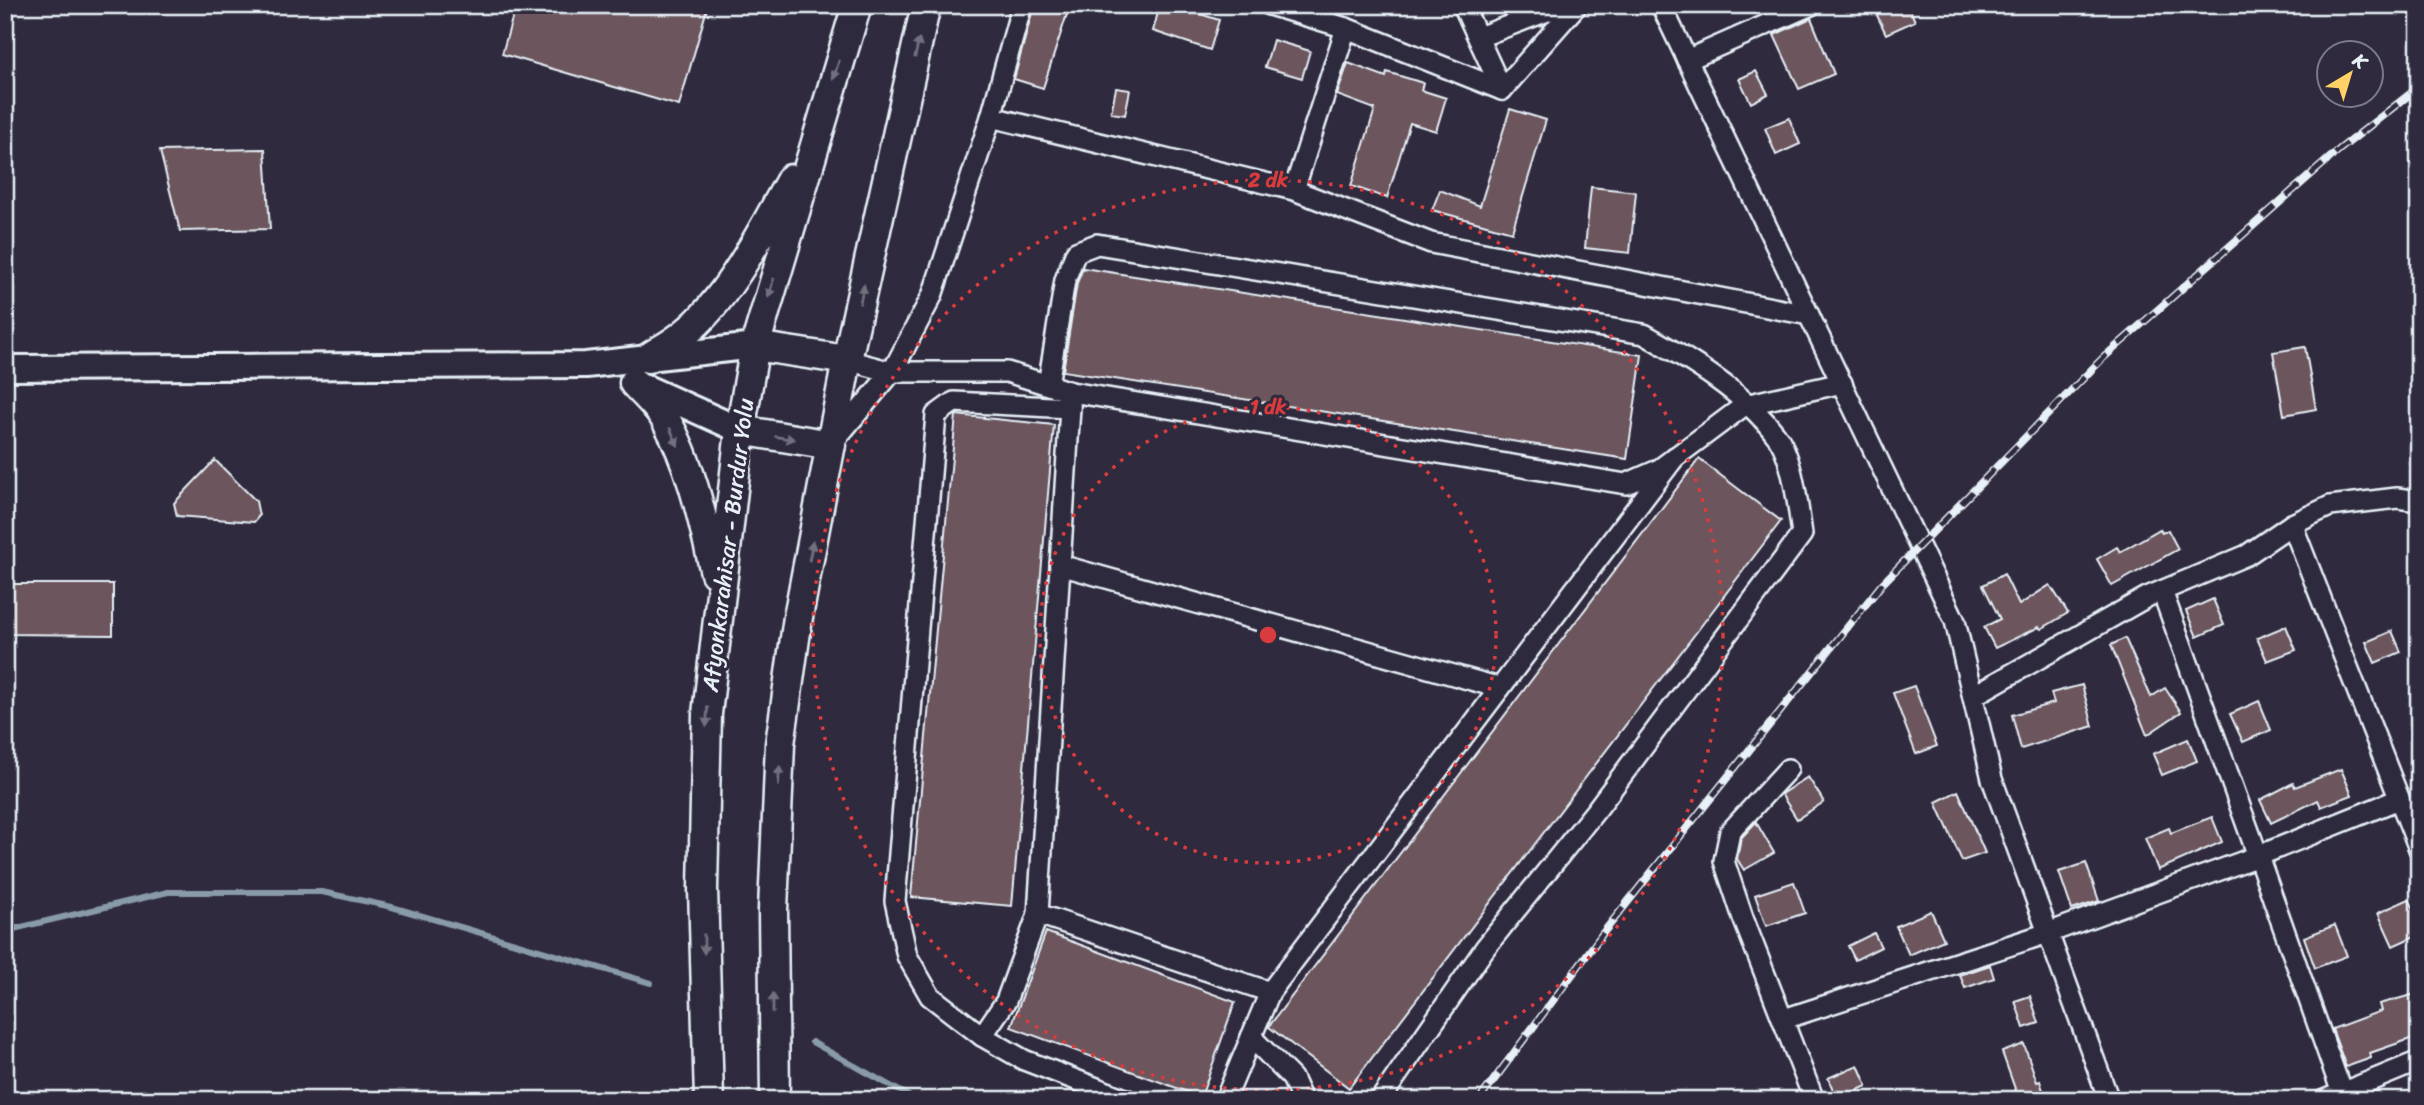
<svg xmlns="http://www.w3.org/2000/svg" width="2424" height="1105" viewBox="0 0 2424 1105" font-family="Sriracha,sans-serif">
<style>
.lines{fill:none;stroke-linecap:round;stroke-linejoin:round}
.stream{stroke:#899ba9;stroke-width:6}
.building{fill:#6c555c;stroke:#e8f1f8;stroke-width:2}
.minor-casing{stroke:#e8f1f8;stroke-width:24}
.major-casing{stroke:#e8f1f8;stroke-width:30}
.highway-casing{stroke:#e8f1f8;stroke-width:33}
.minor{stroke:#2f2a3d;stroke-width:19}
.major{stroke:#2f2a3d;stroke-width:24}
.highway{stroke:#2f2a3d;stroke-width:28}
.rail-casing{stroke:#e8f1f8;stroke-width:8}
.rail{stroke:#2f2a3d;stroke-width:5;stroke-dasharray:16;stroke-linecap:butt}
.oneway{fill:#70707e}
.ring{fill:none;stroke:#d83c3d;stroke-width:3.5;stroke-dasharray:3.5 7}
.labels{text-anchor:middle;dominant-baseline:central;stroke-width:6;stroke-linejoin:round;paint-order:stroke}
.street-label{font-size:23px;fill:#e8f1f8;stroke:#2f2a3d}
.centre{fill:#d83c3d;stroke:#2f2a3d;stroke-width:3.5}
.ring-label{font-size:21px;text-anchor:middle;font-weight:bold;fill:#d83c3d;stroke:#2f2a3d;stroke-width:6;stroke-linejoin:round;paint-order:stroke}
</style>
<rect width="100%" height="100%" fill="#2f2a3d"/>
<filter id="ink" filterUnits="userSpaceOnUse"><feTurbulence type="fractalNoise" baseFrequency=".0143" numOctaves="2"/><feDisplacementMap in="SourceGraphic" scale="14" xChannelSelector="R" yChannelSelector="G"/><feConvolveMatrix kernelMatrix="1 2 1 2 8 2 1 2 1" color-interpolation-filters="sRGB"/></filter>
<g filter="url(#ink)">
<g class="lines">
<g class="stream">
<path d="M5,931L168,892H322L392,907L651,983"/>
<path d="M812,1042L916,1100"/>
</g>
</g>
<g class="building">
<path d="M516,5H708L679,106L502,54Z"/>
<path d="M1034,5H1070L1043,88L1014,79Z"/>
<path d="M1160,5H1172L1219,20L1210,50L1153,31Z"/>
<path d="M1872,5H1908L1915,21L1886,34Z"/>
<path d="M1811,18L1834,74L1799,89L1774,35Z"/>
<path d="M1273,40L1310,51L1302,78L1265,67Z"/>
<path d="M1348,63L1386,77L1387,72L1423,83L1421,90L1446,98L1436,131L1410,123L1387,198L1351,186L1375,109L1337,95Z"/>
<path d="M1756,71L1768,94L1751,103L1739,79Z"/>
<path d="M1116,88L1130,90L1125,115L1111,113Z"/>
<path d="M1510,109L1546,120L1512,232L1432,210L1440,190L1480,206Z"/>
<path d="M1789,118L1800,144L1776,155L1765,128Z"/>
<path d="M265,149L270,229L180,231L160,151Z"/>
<path d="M1591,187L1636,192L1630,253L1585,248Z"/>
<path d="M1083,268L1642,355L1627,459L1063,371L1077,283Z"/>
<path d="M2305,347L2316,409L2284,415L2273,352Z"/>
<path d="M956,415L1054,425L1012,906L911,897Z"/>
<path d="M1699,459L1781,521L1349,1088L1269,1027L1270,1025Z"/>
<path d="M215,460L256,501L259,516L254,522L177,516L174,503Z"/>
<path d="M2160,529L2162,533L2168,530L2178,549L2112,586L2097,559L2117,547L2120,552Z"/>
<path d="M2004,574L2019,605L2050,585L2068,613L2041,629L2039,627L1995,648L1984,627L2000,619L1983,585Z"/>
<path d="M5,584H113V635L5,634Z"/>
<path d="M2213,599L2224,625L2197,637L2186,611Z"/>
<path d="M2286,626L2296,650L2267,661L2257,638Z"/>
<path d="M2392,631L2401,652L2375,663L2366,642Z"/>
<path d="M2125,638L2151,697L2165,688L2181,712L2147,735L2111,645Z"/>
<path d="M2082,685L2093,726L2021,749L2012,715L2054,703L2051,693Z"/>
<path d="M1914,686L1937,746L1916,754L1893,693Z"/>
<path d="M2259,701L2271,730L2243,742L2230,714Z"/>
<path d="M2188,739L2197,761L2162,775L2153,754Z"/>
<path d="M2341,769L2352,795L2321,807L2318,800L2271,823L2260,800L2293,783L2295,787Z"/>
<path d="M1808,777L1824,802L1797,819L1781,794Z"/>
<path d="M1958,791L1985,853L1962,861L1936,802Z"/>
<path d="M2212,817L2222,842L2158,870L2145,838L2169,828L2171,833Z"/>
<path d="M1756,822L1774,853L1744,870L1737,859L1741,838Z"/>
<path d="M2086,863L2099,901L2072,910L2059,872Z"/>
<path d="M1794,882L1805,913L1766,926L1755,895Z"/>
<path d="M2409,899L2419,919V934L2393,946L2378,913Z"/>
<path d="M1931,911L1944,940L1909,955L1896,926Z"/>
<path d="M2335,925L2347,956L2315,968L2304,937Z"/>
<path d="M1046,932L1235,1002L1201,1097L1011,1027Z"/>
<path d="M1874,933L1881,947L1855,960L1848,946Z"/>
<path d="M1990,965L1994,978L1965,988L1960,975Z"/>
<path d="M2419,993V1036L2370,1053L2371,1058L2346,1067L2332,1029L2381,1011L2379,1004Z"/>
<path d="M2030,996L2039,1023L2024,1028L2015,1001Z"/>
<path d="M2024,1044L2037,1082L2040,1081L2046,1100H2019L2002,1052Z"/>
<path d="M1858,1065L1867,1086L1837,1099L1828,1078Z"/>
</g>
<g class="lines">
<g class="minor-casing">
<g id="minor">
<path d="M1269,5L1346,28L1502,90L1577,5"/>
<path d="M1463,5L1502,90"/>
<path d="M1661,5L1955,621L1992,779L2109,1100"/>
<path d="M1479,37L1563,5"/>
<path d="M1687,60L1811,5"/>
<path d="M991,117L1294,190L1431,243L1809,315"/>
<path d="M1294,190L1346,28"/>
<path d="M847,360L892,372H1007L1071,392L1626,484L1658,470L1745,405L1842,383"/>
<path d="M1048,385L1065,280L1076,252L1097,244L1644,334C1690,360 1744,392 1776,435C1793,456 1798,507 1802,534L1597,809L1485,948L1380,1100"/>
<path d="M1071,392L1038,914L1270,992L1675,457"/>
<path d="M1070,408L954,402L936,415L895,901L907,956L930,996L982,1036L1024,1060L1128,1100"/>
<path d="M833,442L892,372L932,296L991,117L1022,5"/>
<path d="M2292,524L2419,849"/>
<path d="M1060,565L1500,688"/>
<path d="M2162,591L2258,856L2399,799"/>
<path d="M1973,696L2147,597L2247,555L2292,524L2330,506L2397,498L2419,501"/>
<path d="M1788,769L1730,832L1724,861L1743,918L1814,1100"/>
<path d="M1784,1019L2048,933L2258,856L2342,1093"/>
<path d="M982,1036L1006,1001L1038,914"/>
<path d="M1251,1037L1292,1078L1302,1100"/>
<path d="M1225,1100L1270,992"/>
<path d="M2324,1100L2419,1061"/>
</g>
</g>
<g class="major-casing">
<g id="major">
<path d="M5,368L586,365L755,346"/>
<path d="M633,382L740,430"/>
</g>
</g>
<g class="highway-casing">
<g id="highway">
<path d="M755,346L847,360"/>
<path d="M648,358C660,350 673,343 684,334C728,300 764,227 791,179"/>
<path d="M634,383C644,394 658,406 666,420C692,466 703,521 715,573"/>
<path d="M740,430L831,445"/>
<path d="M709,1100L703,888L707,714L740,430L755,346L857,5"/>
<path d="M775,1100L773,910L780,744L798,617L847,360L926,5"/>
</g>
</g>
<use href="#minor" class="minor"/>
<use href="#major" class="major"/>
<use href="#highway" class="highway"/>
<g class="rail-casing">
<path id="rail" d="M1479,1100L1603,933L1882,584L2102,359L2340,149L2419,87"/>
</g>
<use href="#rail" class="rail"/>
</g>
<defs><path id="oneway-solid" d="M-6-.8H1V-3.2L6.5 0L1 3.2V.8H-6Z" transform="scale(1.75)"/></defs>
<g class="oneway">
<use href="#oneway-solid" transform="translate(917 48) rotate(-77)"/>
<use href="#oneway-solid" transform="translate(836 70) rotate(108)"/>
<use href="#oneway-solid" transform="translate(771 288) rotate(106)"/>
<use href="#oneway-solid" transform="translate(862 294) rotate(-77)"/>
<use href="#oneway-solid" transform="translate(674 437) rotate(65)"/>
<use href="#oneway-solid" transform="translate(785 438) rotate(9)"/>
<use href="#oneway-solid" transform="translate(811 551) rotate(-79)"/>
<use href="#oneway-solid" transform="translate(707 717) rotate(93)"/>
<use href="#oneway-solid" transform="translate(779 776) rotate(-87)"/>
<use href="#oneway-solid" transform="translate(704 944) rotate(89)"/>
<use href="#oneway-solid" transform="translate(773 1003) rotate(-90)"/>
</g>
</g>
<g class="ring">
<circle cx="1268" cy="635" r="228"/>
<circle cx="1268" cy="635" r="455"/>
</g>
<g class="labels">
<g class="street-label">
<text transform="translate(728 545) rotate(-83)">Afyonkarahisar - Burdur Yolu</text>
</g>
</g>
<circle cx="1268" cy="635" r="10" class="centre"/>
<g class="ring-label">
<text x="1268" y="187">2 dk</text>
<text x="1268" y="414">1 dk</text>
</g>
<rect width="2424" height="1105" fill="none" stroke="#2f2a3d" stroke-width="28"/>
<rect x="14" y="14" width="2396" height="1077" fill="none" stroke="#e8f1f8" stroke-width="2.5" filter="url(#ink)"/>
<g transform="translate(2350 74) rotate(38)"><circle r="33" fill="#2f2a3d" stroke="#797a88" stroke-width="2"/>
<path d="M0-5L12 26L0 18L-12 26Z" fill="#ffd166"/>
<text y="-10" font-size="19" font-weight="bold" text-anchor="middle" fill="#e8f1f8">K</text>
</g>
</svg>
